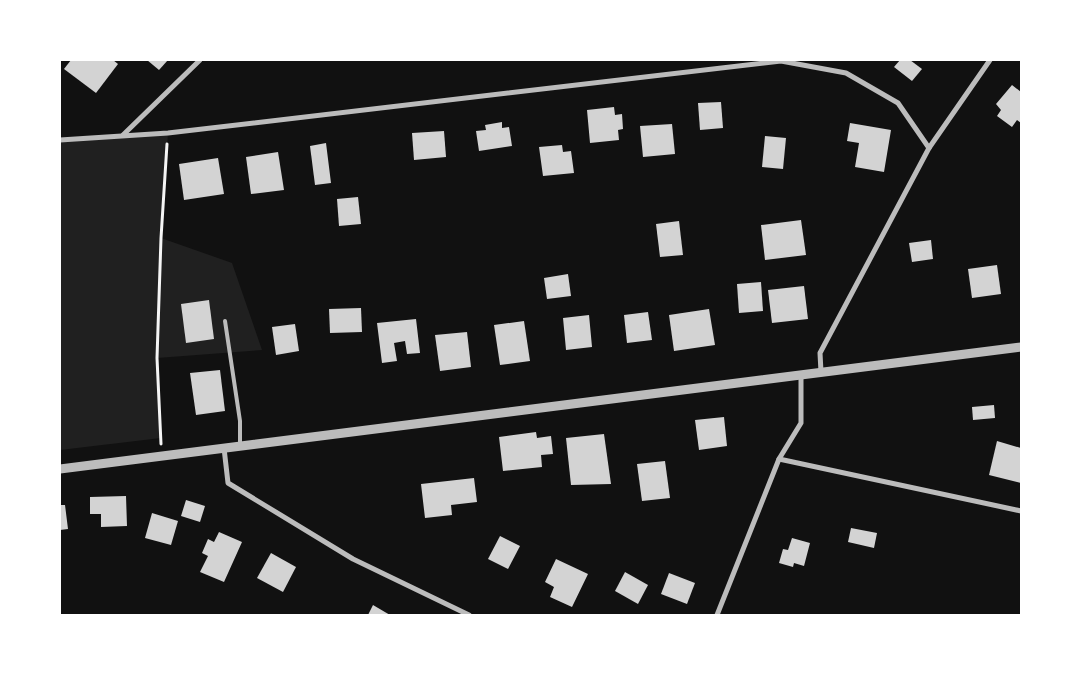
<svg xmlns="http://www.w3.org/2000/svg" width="1081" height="675" viewBox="0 0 1081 675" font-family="Rubik,sans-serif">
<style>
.green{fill:#202020}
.building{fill:#d3d3d3}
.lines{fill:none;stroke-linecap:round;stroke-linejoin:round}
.path{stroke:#f5f5f5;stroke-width:3}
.service{stroke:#bcbcbc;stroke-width:4}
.minor{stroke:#bcbcbc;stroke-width:5}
.tertiary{stroke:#bcbcbc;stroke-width:9}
</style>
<rect width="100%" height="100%" fill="#111"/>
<path class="green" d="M168,133L161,238L232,263L262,350L157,358L161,438L60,450V140Z"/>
<g class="building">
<path d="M71,60H113L118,64L96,93L64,69Z"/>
<path d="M147,60H168L159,70Z"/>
<path d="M900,60H910L922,69L912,81L894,67Z"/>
<path d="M1012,85L1021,92V123L1017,120L1012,127L997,116L1001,110L996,104Z"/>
<path d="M721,102L723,128L700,130L698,103Z"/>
<path d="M614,107L615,115L622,114L623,129L618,130L619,140L590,143L587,110Z"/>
<path d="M502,122V128L509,127L512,146L479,151L476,131L486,130L485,125Z"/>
<path d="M850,123L891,130L884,172L855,167L859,143L847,141Z"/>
<path d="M672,124L675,154L643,157L640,126Z"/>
<path d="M444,131L446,157L414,160L412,133Z"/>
<path d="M765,136L786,138L783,169L762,167Z"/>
<path d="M326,143L331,183L315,185L310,146Z"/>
<path d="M562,145L563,152L571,151L574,173L543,176L539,147Z"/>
<path d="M278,152L284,190L251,194L246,157Z"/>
<path d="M218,158L224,194L184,200L179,164Z"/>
<path d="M358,197L361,224L339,226L337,199Z"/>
<path d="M801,220L806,255L765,260L761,225Z"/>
<path d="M679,221L683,255L660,257L656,224Z"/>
<path d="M931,240L933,259L912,262L909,243Z"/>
<path d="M997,265L1001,294L972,298L968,269Z"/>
<path d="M568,274L571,296L547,299L544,278Z"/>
<path d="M761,282L763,311L739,313L737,284Z"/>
<path d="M804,286L808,319L772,323L768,290Z"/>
<path d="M209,300L214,339L186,343L181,304Z"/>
<path d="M361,308L362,332L330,333L329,309Z"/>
<path d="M709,309L715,345L674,351L669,315Z"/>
<path d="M648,312L652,340L627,343L624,315Z"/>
<path d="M589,315L592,347L566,350L563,318Z"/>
<path d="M416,319L420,353L407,354L405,341L394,343L397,361L382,363L377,323Z"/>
<path d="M524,321L530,361L500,365L494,325Z"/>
<path d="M295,324L299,351L276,355L272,327Z"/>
<path d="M467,332L471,367L440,371L435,335Z"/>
<path d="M220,370L225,411L196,415L190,373Z"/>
<path d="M994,405L995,418L973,420L972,407Z"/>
<path d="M724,417L727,446L699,450L695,420Z"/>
<path d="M536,432L537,438L551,436L553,454L541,455L542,467L503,471L499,437Z"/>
<path d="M604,434L611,484L571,485L566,438Z"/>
<path d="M997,441L1021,448V483L989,475Z"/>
<path d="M665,461L670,498L642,501L637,464Z"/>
<path d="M474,478L477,502L451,505L452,515L425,518L421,484Z"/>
<path d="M126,496L127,526L101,527V514H90V497Z"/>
<path d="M186,500L205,506L200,522L181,516Z"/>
<path d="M60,505H65L68,529L60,530Z"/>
<path d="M152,513L178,521L171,545L145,538Z"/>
<path d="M851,528L877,533L874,548L848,542Z"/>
<path d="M219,532L242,542L224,582L200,572L208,556L202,553L208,539L214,542Z"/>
<path d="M500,536L520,546L508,569L488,559Z"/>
<path d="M792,538L810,543L804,566L794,563L793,567L779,563L783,549L788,550Z"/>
<path d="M271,553L296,567L283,592L257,578Z"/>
<path d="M556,559L588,574L572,607L550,597L554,587L545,582Z"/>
<path d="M625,572L648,585L638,604L615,591Z"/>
<path d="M669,573L695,583L687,604L661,594Z"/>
<path d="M373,605L390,615H368Z"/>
</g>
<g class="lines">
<path class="path" d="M161,444L157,358L161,238L167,144"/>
<path class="service" d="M225,321L240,421V445"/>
<g class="minor">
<path d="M123,135L200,60"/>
<path d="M60,140L168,133L781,61L846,73L898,103L929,148"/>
<path d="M821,372L820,353L929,148L990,60"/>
<path d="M224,448L228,483L353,559L469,615"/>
<path d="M779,459L1021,511"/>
<path d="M717,615L779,459L801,423V374"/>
</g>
<path class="tertiary" d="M60,469L1021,347"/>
</g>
<rect width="1081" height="675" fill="none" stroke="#ffffff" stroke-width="122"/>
</svg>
